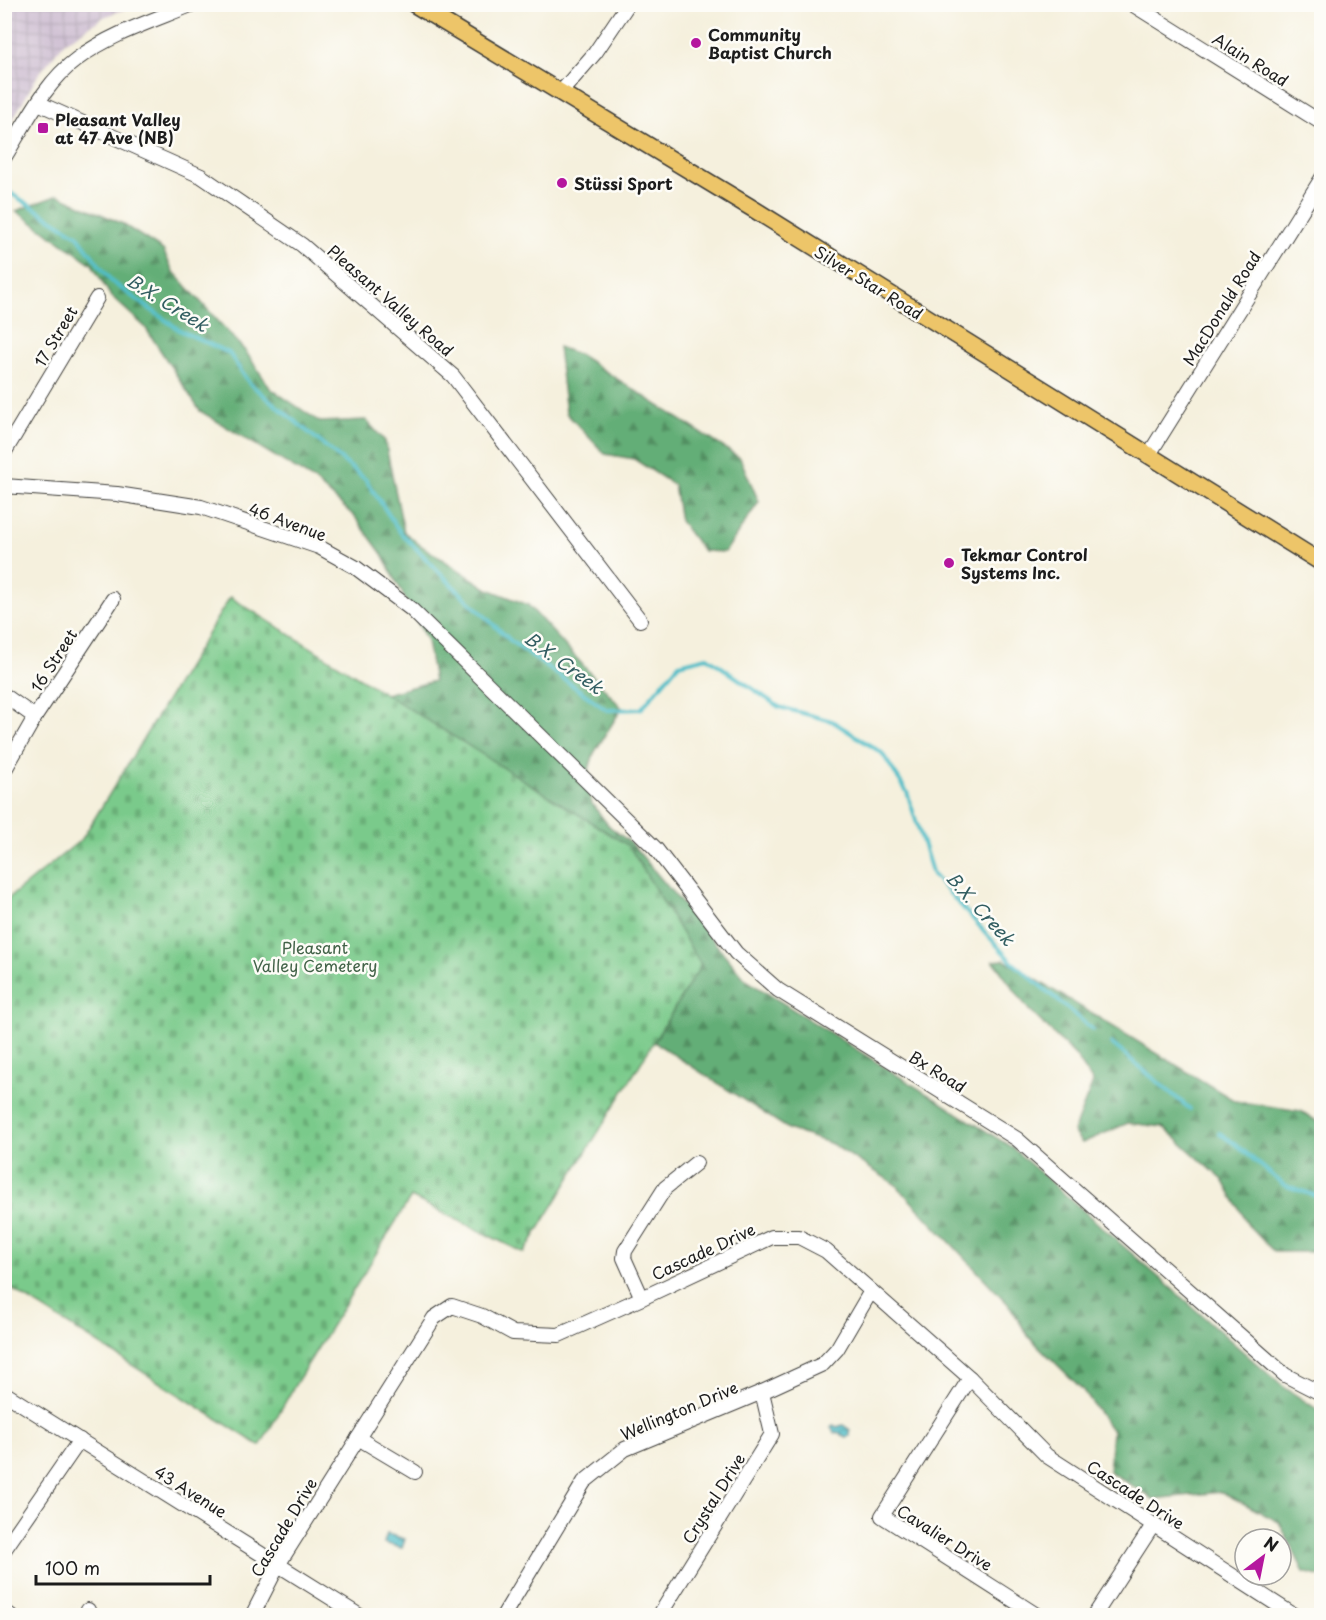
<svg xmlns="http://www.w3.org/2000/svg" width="1326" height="1620" viewBox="0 0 1326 1620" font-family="'Playpen Sans',sans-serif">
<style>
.industrial{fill:url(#industrial-grid)}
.forest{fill:url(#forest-firs);stroke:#40654a;stroke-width:1.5}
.cemetery{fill:url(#cemetery-stones);stroke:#4b7354;stroke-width:1.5}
.water{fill:url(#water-waves);stroke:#366d72;stroke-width:1.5}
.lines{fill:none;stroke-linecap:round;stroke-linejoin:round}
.stream{stroke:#51bec8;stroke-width:4}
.minor-casing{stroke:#3d3c39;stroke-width:16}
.major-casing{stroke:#3d3c39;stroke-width:19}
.minor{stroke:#fff;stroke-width:14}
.major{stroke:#edc569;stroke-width:16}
.poi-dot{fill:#b5179e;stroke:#fdfcf7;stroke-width:2}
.labels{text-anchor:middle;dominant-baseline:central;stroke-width:5;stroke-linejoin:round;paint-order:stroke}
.poi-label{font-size:16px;font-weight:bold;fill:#1c1c1c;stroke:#fdfcf7;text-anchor:start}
.street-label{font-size:16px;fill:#1c1c1c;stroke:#fdfcf7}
.park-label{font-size:16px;fill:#426248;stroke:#fdfcf7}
.water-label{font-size:18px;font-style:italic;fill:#315d61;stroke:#fdfcf7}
</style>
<defs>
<pattern id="industrial-grid" width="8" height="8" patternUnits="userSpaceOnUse" patternTransform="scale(1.5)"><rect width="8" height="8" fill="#cebed2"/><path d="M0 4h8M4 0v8" fill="none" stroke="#b0a3b4"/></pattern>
<pattern id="forest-firs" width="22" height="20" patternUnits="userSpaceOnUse" patternTransform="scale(1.5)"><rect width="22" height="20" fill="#63ae77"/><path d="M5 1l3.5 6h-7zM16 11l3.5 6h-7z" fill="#518d61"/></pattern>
<pattern id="cemetery-stones" width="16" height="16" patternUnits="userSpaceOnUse" patternTransform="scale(1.5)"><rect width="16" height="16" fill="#7aca8b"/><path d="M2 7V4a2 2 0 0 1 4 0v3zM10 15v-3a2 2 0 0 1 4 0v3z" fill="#69ad77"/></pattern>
<pattern id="water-waves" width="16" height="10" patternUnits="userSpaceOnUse" patternTransform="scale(1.5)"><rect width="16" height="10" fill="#51bec8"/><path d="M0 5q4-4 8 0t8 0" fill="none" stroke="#429aa2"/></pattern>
</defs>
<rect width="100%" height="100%" fill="#fdfcf7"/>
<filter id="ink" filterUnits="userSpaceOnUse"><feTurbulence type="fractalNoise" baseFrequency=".0167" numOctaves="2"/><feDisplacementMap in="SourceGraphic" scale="12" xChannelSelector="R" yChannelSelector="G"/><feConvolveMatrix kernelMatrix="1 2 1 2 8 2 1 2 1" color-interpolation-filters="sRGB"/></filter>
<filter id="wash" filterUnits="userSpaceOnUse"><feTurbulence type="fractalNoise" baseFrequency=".008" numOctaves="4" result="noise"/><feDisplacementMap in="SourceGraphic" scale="24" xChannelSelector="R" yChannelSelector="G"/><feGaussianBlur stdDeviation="1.35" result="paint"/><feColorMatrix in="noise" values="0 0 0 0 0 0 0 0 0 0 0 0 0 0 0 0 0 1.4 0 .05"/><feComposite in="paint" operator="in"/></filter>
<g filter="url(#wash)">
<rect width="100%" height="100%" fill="#f5f0dd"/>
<path class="industrial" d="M5,4H137V5L104,17L64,43L38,75L5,133Z"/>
<g class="forest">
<path d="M58,195L121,223L163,250L173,271L246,352L270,388L320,422L366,420L385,441L404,532L420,545L488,589L528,605L622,708L594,753L586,779L592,804L608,825L632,844L746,980L1010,1146L1281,1385L1321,1412V1577L1304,1572L1279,1522L1222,1492L1153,1499L1109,1471L1112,1431L1082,1389L1028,1336L1010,1306L895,1184L832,1144L790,1130L654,1042L701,965L629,846L385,694L434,681L427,641L382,554L355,517L314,480L200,411L145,327L110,295L92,264L16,211Z"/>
<path d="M558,347L580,355L740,458L759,502L725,552L703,551L680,521L674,485L634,459L605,454L566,413Z"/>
<path d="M1004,960L1235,1101L1301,1111L1321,1124V1252H1274L1249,1226L1223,1180L1163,1127L1128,1123L1082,1143L1073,1132L1093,1082L1076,1056L1029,1010L993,961Z"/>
</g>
<path class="cemetery" d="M230,597L629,846L701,965L524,1253L411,1197L298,1380L260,1446L4,1284L5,901L82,839Z"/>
<g class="water">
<path d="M833,1425L837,1427L843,1425L850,1430V1436L846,1437L839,1433H834L831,1427Z"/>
<path d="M387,1534L405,1539L402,1548L384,1543Z"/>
</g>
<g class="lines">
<g class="stream">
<path d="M4,189L77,235L112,282L181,331L229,353L249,383L366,480L400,532L453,586L512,642L607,710L641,709L679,664L707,657L779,707L832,721L882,753L907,792L933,875L1012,962L1093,1030"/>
<path d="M1111,1043L1190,1109"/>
<path d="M1219,1133L1234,1143L1284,1185L1322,1198"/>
</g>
</g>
</g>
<g filter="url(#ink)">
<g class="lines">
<g class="minor-casing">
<g id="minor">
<path d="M1132,4L1322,123"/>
<path d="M561,92L595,53L628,4"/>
<path d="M38,103L201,176L302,245L453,376L640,620"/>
<path d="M4,158C25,125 44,83 77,59C110,34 155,20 193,4"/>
<path d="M4,453L97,298"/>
<path d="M1148,456L1322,178"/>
<path d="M4,486L117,494L201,507L319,547L355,567L411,609L656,849L736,953L778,990L1017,1139L1285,1375L1322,1394"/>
<path d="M4,695L35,717"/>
<path d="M4,771L35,717L113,599"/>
<path d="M642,1298L624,1258L625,1251L665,1188L696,1163"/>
<path d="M970,1378L882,1516L1038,1616"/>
<path d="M4,1393L360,1616"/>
<path d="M358,1438L415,1472"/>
<path d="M4,1550L80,1440"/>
<path d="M4,1611L11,1616"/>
<path d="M85,1616L88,1610"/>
<path d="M252,1616L278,1565L434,1318L452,1306L482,1316L513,1333L559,1335L642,1298L772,1237H799L826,1251L970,1378L1047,1456L1295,1616"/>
<path d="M503,1616L584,1482L625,1449L762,1392L823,1364L837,1349L871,1291"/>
<path d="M659,1616L772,1434L762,1392"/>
<path d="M1094,1616L1153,1525"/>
</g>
</g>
<g class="major-casing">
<path id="major" d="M414,4L755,210L1322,563"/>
</g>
<use href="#minor" class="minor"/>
<use href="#major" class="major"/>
</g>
</g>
<g class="poi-dot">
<circle cx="696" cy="43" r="6"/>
<rect x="37" y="122" width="12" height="12" rx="3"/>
<circle cx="562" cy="183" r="6"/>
<circle cx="949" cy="563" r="6"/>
</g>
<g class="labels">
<g class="poi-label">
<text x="708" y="34">Community<tspan x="708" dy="18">Baptist Church</tspan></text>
<text x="55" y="119">Pleasant Valley<tspan x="55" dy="18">at 47 Ave (NB)</tspan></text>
<text x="574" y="183">Stüssi Sport</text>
<text x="961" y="554">Tekmar Control<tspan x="961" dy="18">Systems Inc.</tspan></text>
</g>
<g class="street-label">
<text transform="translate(1251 59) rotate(32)">Alain Road</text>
<text transform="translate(869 282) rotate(32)">Silver Star Road</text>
<text transform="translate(391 300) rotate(41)">Pleasant Valley Road</text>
<text transform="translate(1221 308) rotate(-58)">MacDonald Road</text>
<text transform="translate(55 336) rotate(-59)">17 Street</text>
<text transform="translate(288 521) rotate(20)">46 Avenue</text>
<text transform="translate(53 660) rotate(-57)">16 Street</text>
<text transform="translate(938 1071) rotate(32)">Bx Road</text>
<text transform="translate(703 1251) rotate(-25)">Cascade Drive</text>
<text transform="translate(679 1410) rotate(-23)">Wellington Drive</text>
<text transform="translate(191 1491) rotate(32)">43 Avenue</text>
<text transform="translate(1136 1494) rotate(33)">Cascade Drive</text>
<text transform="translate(713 1498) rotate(-58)">Crystal Drive</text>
<text transform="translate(283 1527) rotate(-59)">Cascade Drive</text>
<text transform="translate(945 1537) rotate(32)">Cavalier Drive</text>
</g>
<g class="park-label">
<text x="315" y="947">Pleasant<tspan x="315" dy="18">Valley Cemetery</tspan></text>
</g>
<g class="water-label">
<text transform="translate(168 302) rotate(32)">B.X. Creek</text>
<text transform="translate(564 662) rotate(36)">B.X. Creek</text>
<text transform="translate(981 908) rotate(48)">B.X. Creek</text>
</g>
</g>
<rect width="1326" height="1620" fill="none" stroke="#fdfcf7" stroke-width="24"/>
<g transform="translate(1263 1557) rotate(32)"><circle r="28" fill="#fdfcf7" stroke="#a3a29f" stroke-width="1.5"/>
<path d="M0-4.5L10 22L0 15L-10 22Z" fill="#b5179e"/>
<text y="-9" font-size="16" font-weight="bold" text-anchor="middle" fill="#1c1c1c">N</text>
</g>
<path d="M36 1575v9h174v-9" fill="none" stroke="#1c1c1c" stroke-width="3"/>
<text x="45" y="1575" font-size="18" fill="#1c1c1c" stroke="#fdfcf7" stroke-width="4.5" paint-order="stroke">100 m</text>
</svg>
